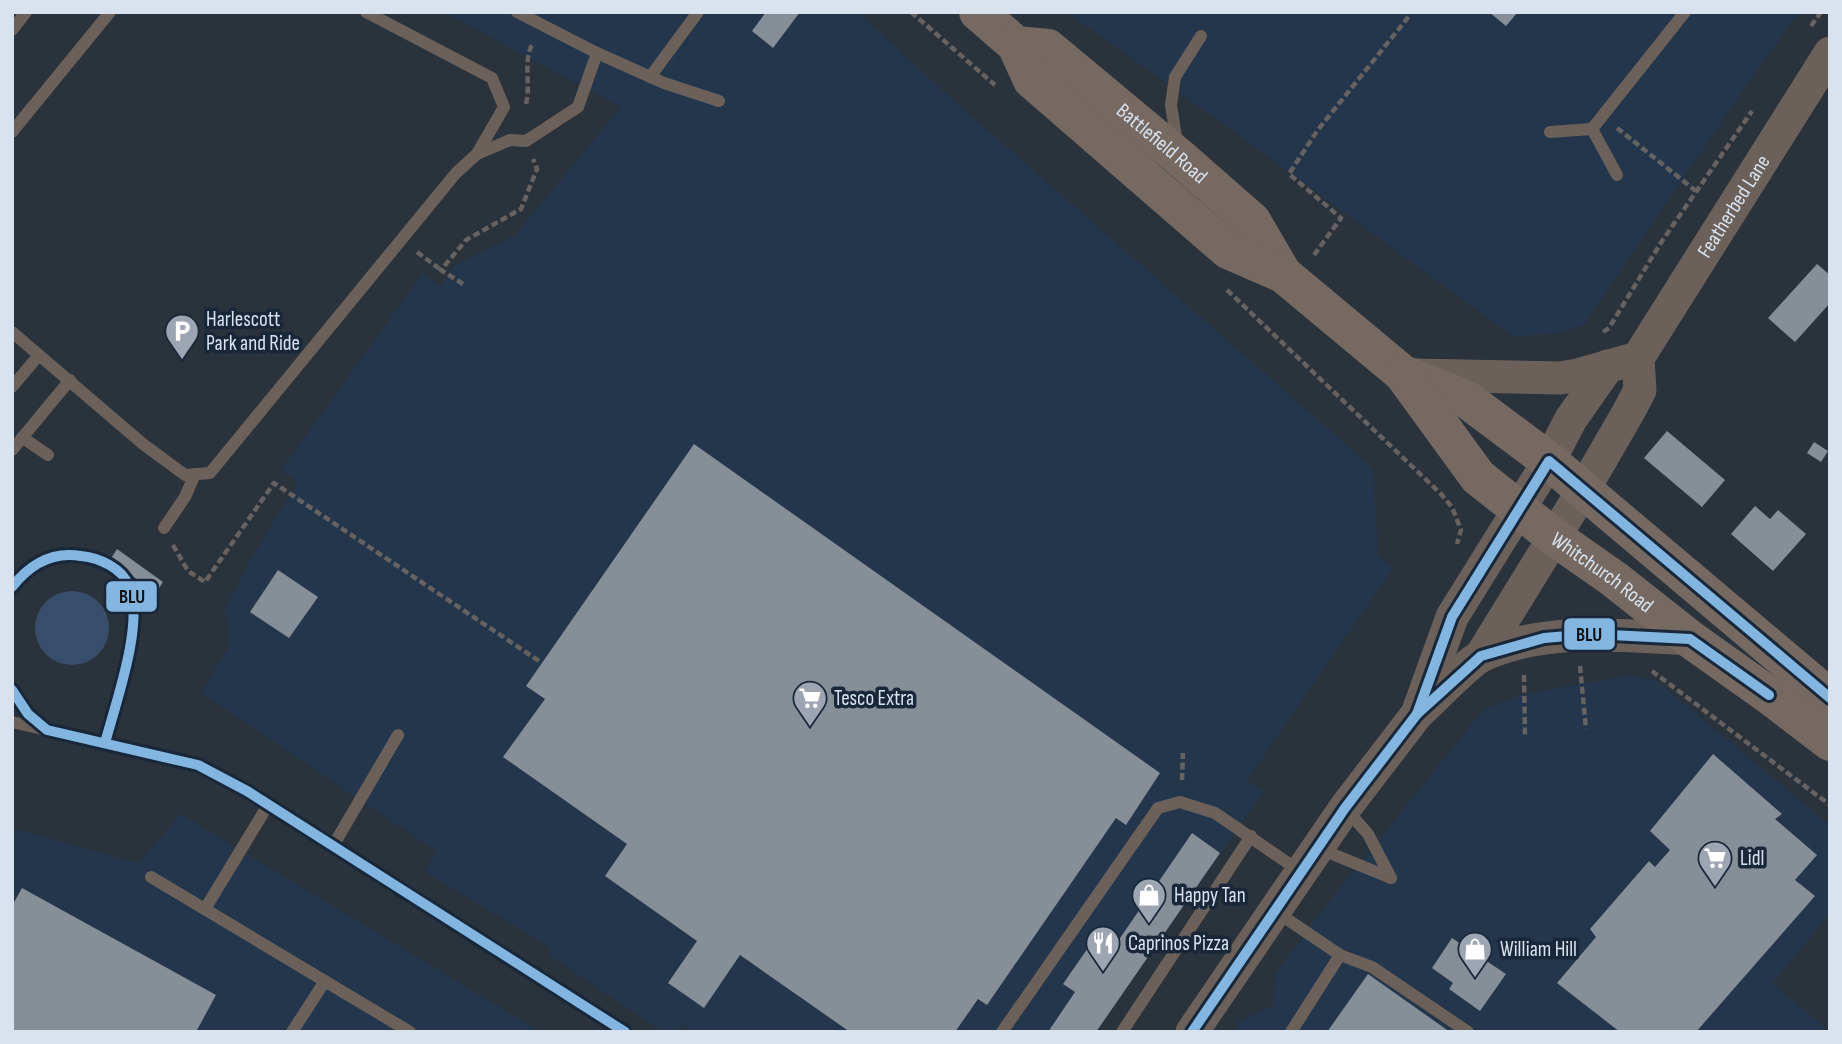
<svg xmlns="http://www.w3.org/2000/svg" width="1842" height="1044" viewBox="0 0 1842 1044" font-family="'Sofia Sans Condensed',sans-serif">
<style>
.built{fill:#24364c}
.green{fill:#384f6b}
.building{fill:#868e98}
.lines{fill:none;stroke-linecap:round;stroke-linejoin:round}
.path{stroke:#666261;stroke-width:4.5;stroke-dasharray:7 3.5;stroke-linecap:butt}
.service{stroke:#6b615a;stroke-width:12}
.tertiary{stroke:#6b615a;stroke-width:33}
.primary{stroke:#756962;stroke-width:38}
.bus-1-casing{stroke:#182739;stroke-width:16}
.bus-1{stroke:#82b6e0;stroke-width:10}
.labels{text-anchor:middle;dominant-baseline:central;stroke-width:7;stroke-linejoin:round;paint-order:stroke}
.street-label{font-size:21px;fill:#d9e3f0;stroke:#182739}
.poi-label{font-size:21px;fill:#d9e3f0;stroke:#182739;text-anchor:start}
.line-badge{stroke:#182739;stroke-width:2.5}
.pale-badge-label{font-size:19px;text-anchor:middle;font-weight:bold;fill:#111}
</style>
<rect width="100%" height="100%" fill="#2a323c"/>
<g class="built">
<path d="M443,12H859L934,83L1373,468L1378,555L1393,568L1246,782L1265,790L1096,1032H692L684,1026L673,1032H663L550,956L549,947L425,872L436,851L201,693L228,648V621L224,611L252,557L298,482L281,470L423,273L441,286L456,264L514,236L621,107Z"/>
<path d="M1067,12H1800L1752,77L1584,325L1554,334L1512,336L1237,134Z"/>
<path d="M1632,675L1657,681L1830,825V913L1773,983L1830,1032H1232L1239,1021L1273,1006L1275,974L1326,905L1484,709L1524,694Z"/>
<path d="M181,814L541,1032H12V828L138,863Z"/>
</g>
<circle class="green" cx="72" cy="628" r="37"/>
<g class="building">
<path d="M766,12H800L773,48L752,31Z"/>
<path d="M1489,12H1518L1506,26Z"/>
<path d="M1817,264L1830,275V303L1795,342L1768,318Z"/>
<path d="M1667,431L1725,480L1702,507L1644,458Z"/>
<path d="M1814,442L1828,451L1821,462L1807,453Z"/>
<path d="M694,444L1160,773L1126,825L1116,818L987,1005L978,999L955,1032H850L740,955L704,1008L668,983L697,941L605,876L627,844L503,757L545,699L526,686Z"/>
<path d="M1755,506L1770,519L1778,510L1806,534L1773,571L1731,534Z"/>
<path d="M117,549L163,582L156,593L110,560Z"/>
<path d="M278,570L318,597L289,638L250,612Z"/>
<path d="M1713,754L1782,814L1775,819L1817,855L1795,880L1815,896L1696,1032H1620L1557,983L1596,937L1590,929L1649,861L1655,867L1670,850L1650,831Z"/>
<path d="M1192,833L1220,853L1096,1032H1048L1075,992L1063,984L1099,932L1116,944Z"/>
<path d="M22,888L216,995L196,1032H12V906Z"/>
<path d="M1452,938L1506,974L1480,1011L1449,989L1453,983L1432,968Z"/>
<path d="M1368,974L1450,1032H1327Z"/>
</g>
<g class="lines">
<g class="path">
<path d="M911,12L995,85"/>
<path d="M1811,26L1821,12"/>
<path d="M526,104C531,83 523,64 532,44"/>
<path d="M1617,128L1696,191"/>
<path d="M417,252L441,270"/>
<path d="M1314,255L1341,218L1289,174L1317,131L1410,15"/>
<path d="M463,284L441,270L466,240L521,209L537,169L533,159"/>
<path d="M1227,290L1441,494L1452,507L1461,530L1457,544"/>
<path d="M1603,332L1609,328L1662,241L1752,111"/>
<path d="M173,545L188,571L205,582L274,483L539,661"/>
<path d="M1580,666L1586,729"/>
<path d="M1652,671L1830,805"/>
<path d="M1524,675L1525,737"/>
<path d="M1182,780L1183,753"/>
</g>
<g class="service">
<path d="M517,12L597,53L664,83L719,101"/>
<path d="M12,30L26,12"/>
<path d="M650,77L698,12"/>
<path d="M1592,129L1617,175"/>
<path d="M12,132L110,12"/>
<path d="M1550,132L1592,129L1685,12"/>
<path d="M1177,143L1171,105L1175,77L1201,36"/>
<path d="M477,154L510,140L526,141L578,107L597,53"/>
<path d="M12,332L143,444L185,475L210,473L456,173L477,154L504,107L492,78L366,12"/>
<path d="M12,387L39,355"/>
<path d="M23,438L48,455"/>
<path d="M12,450L70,380"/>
<path d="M164,528L185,497L195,474"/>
<path d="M12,587C30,563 45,554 75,555C96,556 118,566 129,585C146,615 113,709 105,743"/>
<path d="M12,690L28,714L44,727"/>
<path d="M12,722L198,765L247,791L625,1032"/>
<path d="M1345,808L1368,834L1391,878"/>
<path d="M333,846L398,735"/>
<path d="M1320,849L1391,878"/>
<path d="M151,877L410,1032"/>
<path d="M205,909L268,805"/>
<path d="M1275,911L1340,955L1372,967L1468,1032"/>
<path d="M292,1032L325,981"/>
<path d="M1002,1032L1158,808L1180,802L1215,813L1301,872"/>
<path d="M1122,1032L1251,836"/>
<path d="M1291,1032L1340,955"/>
</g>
<g class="tertiary">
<path id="s1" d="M1416,375L1560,378L1578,375L1638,358L1830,53"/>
<path d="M1481,656L1584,489L1629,411L1640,390L1638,358"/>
<path d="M1419,712C1434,699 1468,662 1483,655C1548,626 1622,636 1690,639"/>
<path d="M1192,1032L1345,808L1417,714L1452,617L1549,461L1571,419L1608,366"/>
</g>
<g class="primary">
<path id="s2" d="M978,12L1016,45L1048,48L1179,157L1252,221L1283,274"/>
<path d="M1016,45L1032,80L1228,250L1283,274L1403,374L1466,399L1549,461L1830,698"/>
<path id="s3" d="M1403,374L1478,477L1554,537L1614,579L1690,639L1770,696L1830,742"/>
</g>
<g class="bus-1-casing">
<g id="bus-1">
<path d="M12,587C30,564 52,551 81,556C100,558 122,568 129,586C145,622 115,705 105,743"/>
<path d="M12,690L28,714L47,730L198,765L247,791L625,1032"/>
<path d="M1417,714L1481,656L1544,638L1591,634L1690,639L1769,695"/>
<path d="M1192,1032L1345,808L1417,714L1452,617L1549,461L1830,698"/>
</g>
</g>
<use href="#bus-1" class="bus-1"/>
</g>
<defs>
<g id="parking-pin" transform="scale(1.75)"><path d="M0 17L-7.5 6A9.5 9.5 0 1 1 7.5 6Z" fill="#9ca5b1" stroke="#182739"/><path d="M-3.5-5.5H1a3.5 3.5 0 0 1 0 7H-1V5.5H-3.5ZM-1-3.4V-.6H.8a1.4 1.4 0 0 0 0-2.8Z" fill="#fff"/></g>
<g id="supermarket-pin" transform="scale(1.75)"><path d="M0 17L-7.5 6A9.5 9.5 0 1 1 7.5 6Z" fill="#9ca5b1" stroke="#182739"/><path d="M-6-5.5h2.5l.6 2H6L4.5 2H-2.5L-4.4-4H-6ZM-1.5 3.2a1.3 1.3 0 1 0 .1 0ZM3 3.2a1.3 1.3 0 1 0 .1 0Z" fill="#fff"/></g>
<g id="shop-pin" transform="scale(1.75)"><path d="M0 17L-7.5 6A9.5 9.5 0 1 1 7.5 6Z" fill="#9ca5b1" stroke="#182739"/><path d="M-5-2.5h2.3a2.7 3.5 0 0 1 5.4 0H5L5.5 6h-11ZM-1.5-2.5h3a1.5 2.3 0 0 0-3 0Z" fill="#fff"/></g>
<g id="restaurant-pin" transform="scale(1.75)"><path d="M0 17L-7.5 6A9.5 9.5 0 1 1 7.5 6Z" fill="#9ca5b1" stroke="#182739"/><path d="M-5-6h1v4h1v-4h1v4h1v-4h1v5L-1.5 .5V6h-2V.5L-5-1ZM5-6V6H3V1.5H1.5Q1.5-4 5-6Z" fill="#fff"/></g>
</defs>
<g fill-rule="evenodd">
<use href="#parking-pin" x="182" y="331"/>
<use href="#supermarket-pin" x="810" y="698"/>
<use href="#supermarket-pin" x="1715" y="858"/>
<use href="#shop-pin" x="1149" y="895"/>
<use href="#restaurant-pin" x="1103" y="943"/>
<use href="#shop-pin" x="1475" y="949"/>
</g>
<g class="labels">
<g class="street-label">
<text stroke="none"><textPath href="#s2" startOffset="231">Battlefield Road</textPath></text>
<text stroke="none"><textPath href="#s1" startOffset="404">Featherbed Lane</textPath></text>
<text stroke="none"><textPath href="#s3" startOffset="284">Whitchurch Road</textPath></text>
</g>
<g class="poi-label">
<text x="206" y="319">Harlescott<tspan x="206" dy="24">Park and Ride</tspan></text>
<text x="834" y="698">Tesco Extra</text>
<text x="1740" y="858">Lidl</text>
<text x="1174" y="895">Happy Tan</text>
<text x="1128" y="943">Caprinos Pizza</text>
<text x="1500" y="949">William Hill</text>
</g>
</g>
<g class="line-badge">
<rect x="105" y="580" width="53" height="33" rx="7" fill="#82b6e0"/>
<rect x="1563" y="617" width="53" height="34" rx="7" fill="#82b6e0"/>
</g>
<g class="pale-badge-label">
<text x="132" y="603">BLU</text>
<text x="1589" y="641">BLU</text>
</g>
<rect width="1842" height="1044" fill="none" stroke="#d9e3f0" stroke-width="28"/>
</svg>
